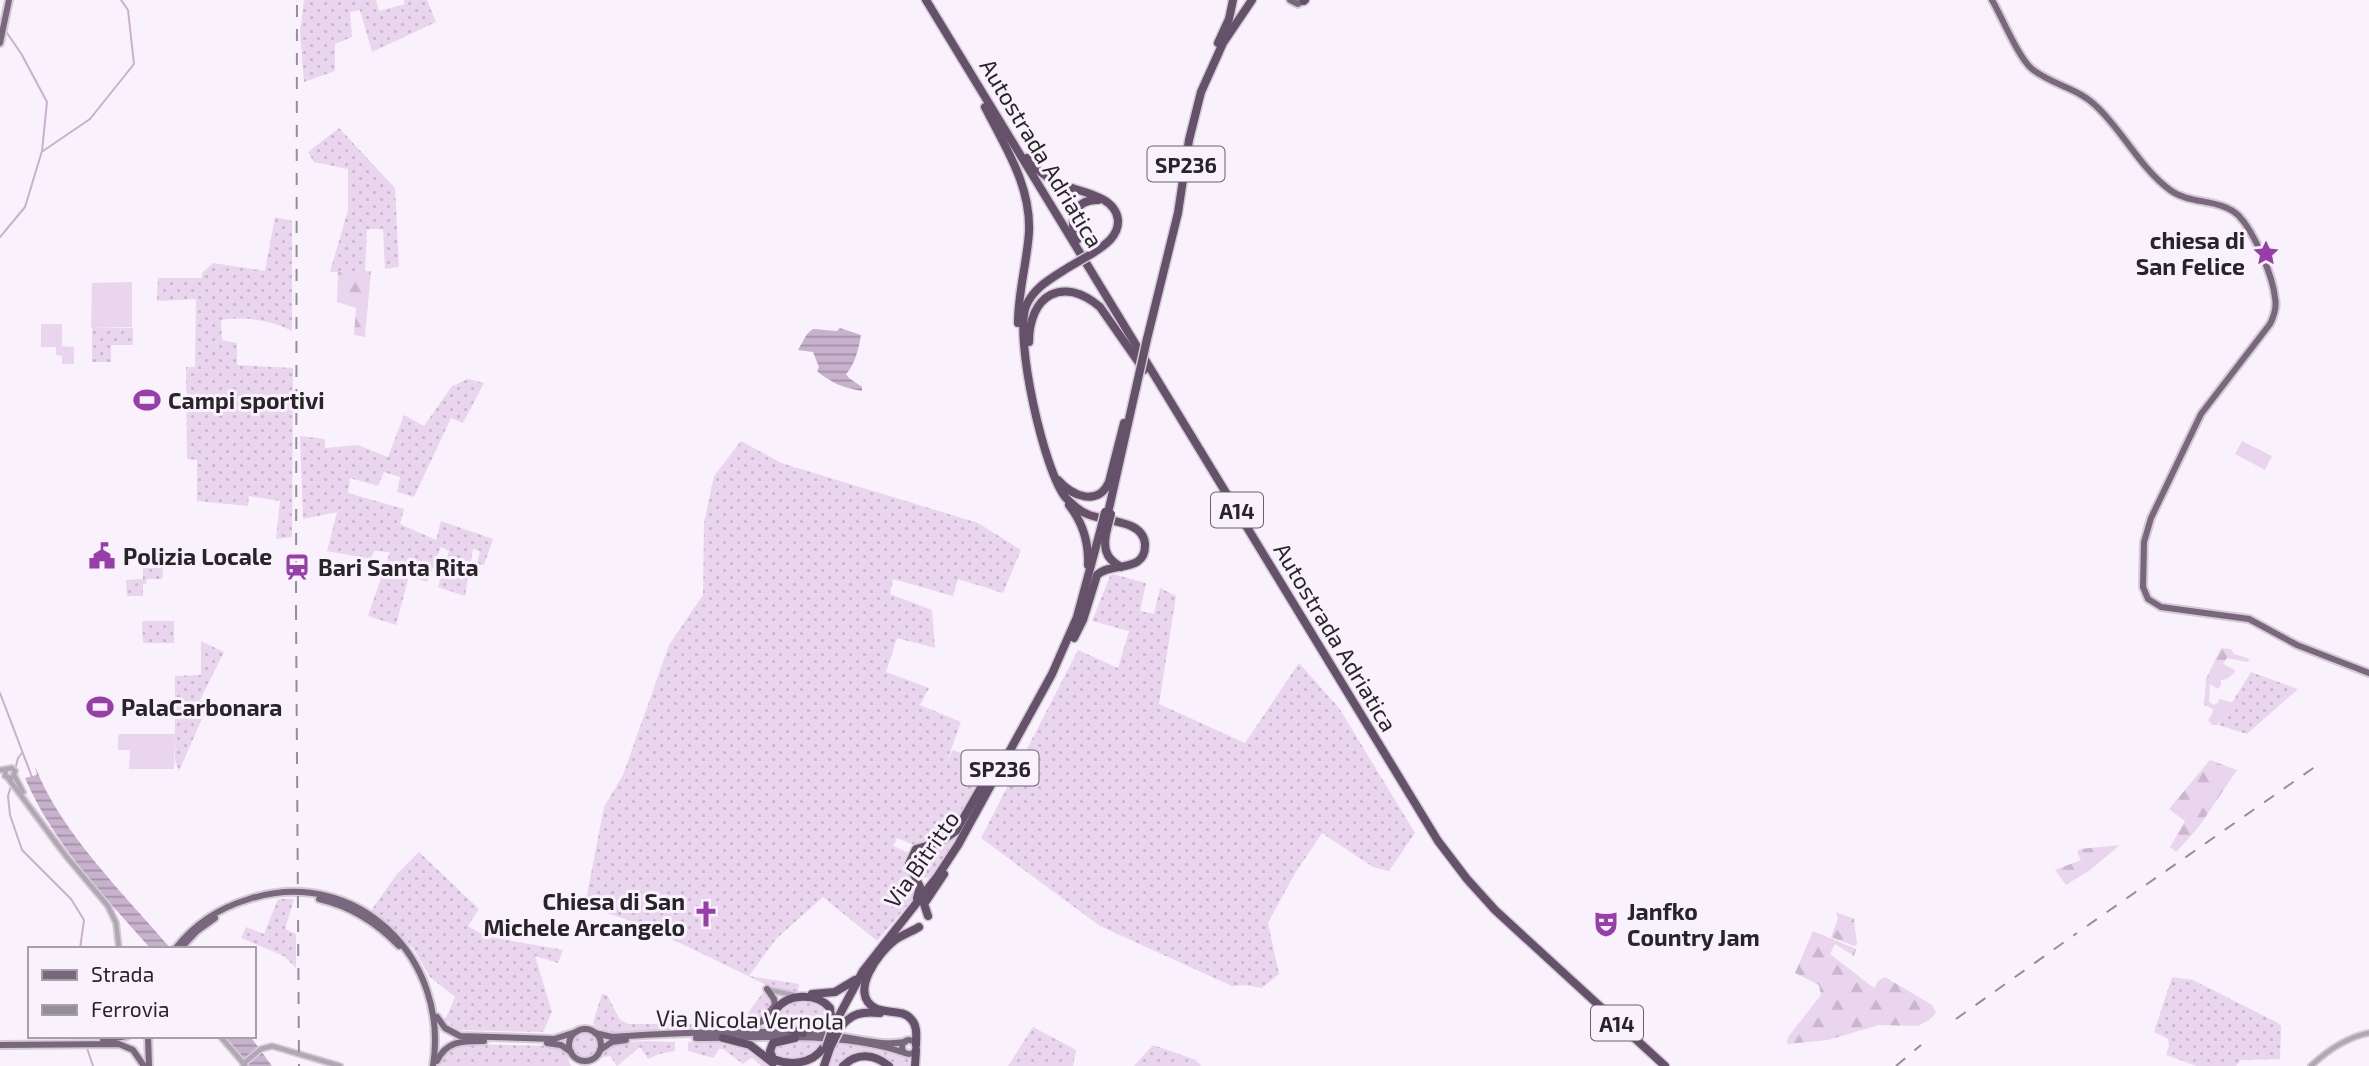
<svg xmlns="http://www.w3.org/2000/svg" width="2369" height="1066" viewBox="0 0 2369 1066" font-family="'Exo 2',sans-serif">
<style>
.grass{fill:url(#grass-dots)}
.forest{fill:url(#forest-firs)}
.green{fill:#ead5ef}
.water{fill:url(#water-rules)}
.lines{fill:none;stroke-linecap:round;stroke-linejoin:round}
.stream{stroke:#c8b1cd;stroke-width:2}
.minor-casing{stroke:#d3ccd5;stroke-width:8}
.major-casing{stroke:#d3ccd5;stroke-width:10}
.highway-casing{stroke:#d3ccd5;stroke-width:11}
.minor{stroke:#b1a7b4;stroke-width:4.5}
.major{stroke:#79677d;stroke-width:6}
.highway{stroke:#65516a;stroke-width:8}
.rail{stroke:#948f96;stroke-width:2;stroke-dasharray:12 12;stroke-linecap:butt}
.highway-bridge-casing{stroke:#d3ccd5;stroke-width:11;stroke-linecap:butt}
.highway-bridge{stroke:#65516a;stroke-width:8}
.labels{text-anchor:middle;dominant-baseline:central;stroke-width:6;stroke-linejoin:round;paint-order:stroke}
.shield{fill:#f9f1fb;stroke:#676268;stroke-width:2}
.shield-label{font-size:21px;font-weight:bold;fill:#282529}
.street-label{font-size:23px;fill:#282529;stroke:#f9f1fb}
.poi-label{font-size:23px;font-weight:bold;fill:#282529;stroke:#f9f1fb;text-anchor:start}
</style>
<defs>
<pattern id="grass-dots" width="8" height="8" patternUnits="userSpaceOnUse" patternTransform="scale(1.75)"><rect width="8" height="8" fill="#ead5ef"/><path d="M2 2h.1M6 6h.1" fill="none" stroke="#c9b7cd" stroke-width="1.8" stroke-linecap="round"/></pattern>
<pattern id="forest-firs" width="22" height="20" patternUnits="userSpaceOnUse" patternTransform="scale(1.75)"><rect width="22" height="20" fill="#ead5ef"/><path d="M5 1l3.5 6h-7zM16 11l3.5 6h-7z" fill="#c9b7cd"/></pattern>
<pattern id="water-rules" width="6" height="5" patternUnits="userSpaceOnUse" patternTransform="scale(1.75)"><rect width="6" height="5" fill="#c8b1cd"/><path d="M0 2.5h6" fill="none" stroke="#a290a6"/></pattern>
</defs>
<rect width="100%" height="100%" fill="#f9f1fb"/>
<g class="grass">
<path d="M304,0H376L379,11L405,4L404,0H427L436,22L372,52L360,10L350,12L352,37L335,44V71L304,82L300,32Z"/>
<path d="M339,128L395,188L399,267L385,269L383,229H367L365,272H330L348,210V169L314,162L308,152Z"/>
<path d="M275,217L292,221V331C271,320 244,316 221,320L222,340L237,343V365L293,368L292,537L276,539L280,501L249,496L248,506L197,501V460L187,459L186,367H195L196,299L157,301L158,278H202V273L213,263L265,271Z"/>
<path d="M92,328H133V345H111V362H92Z"/>
<path d="M468,379L484,383L463,423L451,418L414,497L397,492L400,477L384,472L378,486L350,478L348,493L404,509L400,524L436,540L441,521L493,539L484,565L477,564L480,551L473,549L465,596L438,587L449,551L441,547L427,582L409,576L396,625L368,616L390,552L374,551L371,559L327,551L337,512L303,519L300,436L325,439V448L358,445L388,457L404,415L424,426L452,386Z"/>
<path d="M741,441L781,463L978,523L1021,550L1003,593L958,579L953,596L893,579L890,594L932,610L935,648L897,638L886,672L929,688L920,705L961,722L947,761L953,750L992,764C974,797 960,841 917,845C911,845 903,840 897,838L893,846L909,853L907,867L915,881L916,895L877,941L823,897L776,939L749,976L799,984L798,992L779,991L641,924L591,908L586,900L604,807L623,775L669,645L703,595L704,523L714,476Z"/>
<path d="M143,568H163L162,579H147L146,584H143V596H127L126,580L143,579Z"/>
<path d="M1113,574L1146,583L1140,611L1154,614L1160,588L1176,596L1159,704L1245,743L1299,663L1339,708L1415,833L1389,871L1373,867L1322,833L1294,875L1268,923L1279,974L1262,988L1246,985L1232,986L1100,926L981,838L1078,650L1118,668L1129,631L1092,621L1110,576Z"/>
<path d="M142,621H174V643H143Z"/>
<path d="M201,641L224,652L200,700L210,708L201,721L179,771L175,760V676L201,675Z"/>
<path d="M2251,672L2298,689L2247,734L2218,725Z"/>
<path d="M965,824L933,876L926,878L914,873L911,864L917,852L949,841Z"/>
<path d="M419,852L479,909L468,926L485,936L563,950L558,963L535,956L552,1012L543,1032L458,1030L445,1020L455,997L430,977L413,948L370,912L397,874Z"/>
<path d="M278,899H294L285,929L296,934V968L284,956L241,938L246,927L264,934Z"/>
<path d="M2172,977L2193,980L2278,1023L2281,1026L2280,1059L2241,1060L2236,1066H2197L2166,1055L2169,1046L2168,1039L2154,1032Z"/>
<path d="M764,991L768,993L773,1003C756,1035 722,1031 690,1031L688,1024L741,1023Z"/>
<path d="M602,994L607,995L620,1020L629,1024H674L675,1031C654,1032 603,1042 593,1023Z"/>
<path d="M820,1000L831,1016L829,1028L826,1029L796,1030L779,1019L780,1008L791,1001Z"/>
<path d="M1033,1027L1076,1050L1073,1066H1008Z"/>
<circle cx="585" cy="1045" r="14"/>
<path d="M784,1040L824,1041C819,1064 796,1061 776,1062L773,1047Z"/>
<path d="M646,1041L675,1042V1051L659,1054L648,1059L640,1047L617,1066L610,1056L602,1057L605,1048L618,1043Z"/>
<path d="M719,1041L739,1043L776,1066H761L754,1059L751,1058L743,1064L723,1049H719L713,1058L688,1051V1042Z"/>
<path d="M837,1041L903,1054L909,1059L910,1066H891L870,1055L842,1066H828Z"/>
<path d="M463,1044L556,1046L565,1051L571,1066H438C442,1053 450,1047 463,1044Z"/>
<path d="M1153,1045L1196,1060L1201,1066H1134Z"/>
</g>
<g class="forest">
<path d="M371,271L365,337L354,335L356,308L337,302L338,272Z"/>
<path d="M2221,648L2231,649L2234,654L2250,659L2247,662L2227,658L2223,664L2235,670L2234,673L2227,679L2221,680V685L2218,689L2210,684L2209,702L2214,705L2218,703L2219,699L2234,703L2217,725H2212L2208,720L2212,714L2213,709L2204,705L2206,679Z"/>
<path d="M2210,760L2237,770L2198,828L2176,852L2170,847L2185,821L2169,809Z"/>
<path d="M2120,845L2090,870L2066,885L2055,870L2081,860L2077,852L2080,849Z"/>
<path d="M1836,912L1854,919L1857,945L1854,946L1831,937L1838,919Z"/>
<path d="M1813,931L1856,949L1854,956L1835,944L1830,954L1874,988L1879,980L1885,977L1932,1005L1936,1013L1929,1020L1918,1026L1879,1025L1828,1040L1787,1044L1788,1037L1821,995L1819,985L1795,973Z"/>
</g>
<g class="green">
<path d="M132,282V327L91,328L92,283Z"/>
<path d="M41,324H62V346L74,347V364H62V356L56,355V347H41Z"/>
<path d="M2242,441L2272,456L2265,470L2235,454Z"/>
<path d="M120,734H175L174,769H129L130,750H118V736Z"/>
</g>
<g class="water">
<path d="M840,328L861,335C859,347 855,365 846,374L849,378L862,387V391C844,388 831,383 817,371L819,367L813,352L798,350L807,334L813,329L837,331Z"/>
<path d="M35,766C59,831 126,896 171,949H151C104,896 53,843 25,778L37,775Z"/>
<path d="M223,1036H250L272,1066H248L249,1061L246,1058H241Z"/>
</g>
<g class="lines">
<g class="stream">
<path d="M43,151L90,119L134,64L128,10L121,0"/>
<path d="M0,237L25,207L42,151L47,102L22,55L5,30"/>
<path d="M0,693L32,777"/>
<path d="M15,770L18,758L22,753"/>
<path d="M11,786L8,796L10,815L22,850L71,899L84,920L80,949"/>
<path d="M87,1048L93,1066"/>
</g>
<g class="minor-casing">
<g id="minor">
<path d="M0,770L12,768L15,771L13,777L10,778L5,776L6,769"/>
<path d="M14,775L23,792"/>
<path d="M8,778L66,856L108,906L116,923L119,949"/>
<path d="M769,990L794,995"/>
<path d="M220,1036L245,1065"/>
<path d="M243,1064L261,1049L272,1046L340,1066"/>
<path d="M2311,1066C2327,1051 2348,1037 2369,1033"/>
</g>
</g>
<g class="major-casing">
<g id="major">
<path d="M1290,0L1298,4L1305,0"/>
<path d="M1992,0C2002,17 2018,57 2032,69C2052,85 2078,88 2096,106C2123,131 2140,168 2170,190C2190,205 2221,198 2239,216C2254,232 2273,276 2275,298C2277,307 2274,316 2270,324L2201,414L2151,518L2144,542L2143,587L2148,599L2161,607L2249,619L2297,645L2369,673"/>
<path d="M0,43L9,0"/>
<path d="M319,899C350,906 377,923 399,946"/>
<path d="M175,949C194,924 219,908 249,899C357,865 450,958 433,1066"/>
<path d="M180,949L197,931L215,918"/>
<path d="M767,989L774,999L775,1005"/>
<path d="M437,1017L445,1028L460,1036L554,1039L576,1032"/>
<circle cx="585" cy="1045" r="16"/>
<path d="M744,1030L762,1021L775,1005"/>
<path d="M595,1033L612,1037C681,1032 750,1030 819,1034C847,1035 877,1047 905,1042"/>
<path d="M148,1036L149,1066"/>
<path d="M696,1038C760,1038 846,1031 905,1053"/>
<path d="M103,1040L127,1036"/>
<circle cx="909" cy="1047" r="7"/>
<path d="M547,1043L561,1045L571,1052"/>
<path d="M0,1045L119,1044L133,1050L144,1066"/>
<path d="M600,1050L612,1042L626,1040"/>
<path d="M437,1061C447,1040 464,1041 484,1041"/>
</g>
</g>
<g class="highway-casing">
<g id="highway">
<path d="M926,0L1438,841L1467,879L1495,910L1665,1066"/>
<path d="M1304,1L1305,0"/>
<path d="M1218,43L1229,19L1233,0"/>
<path d="M985,107C1005,147 1031,185 1029,232C1027,263 1018,292 1018,323"/>
<path d="M1027,158C1035,168 1044,176 1056,182C1074,192 1115,193 1118,220C1119,236 1105,245 1093,253"/>
<path d="M1077,240C1068,221 1074,199 1098,200"/>
<path d="M1069,267C1052,278 1034,287 1026,306C1014,337 1044,472 1066,498C1072,504 1079,511 1087,514C1104,522 1143,519 1145,544C1146,574 1112,561 1097,575L1083,620L1074,638"/>
<path d="M1147,339L1178,213L1189,140L1201,92L1223,43L1252,0"/>
<path d="M1029,342C1029,295 1063,275 1100,307L1144,370"/>
<path d="M1058,480C1072,496 1098,507 1109,482L1124,423"/>
<path d="M1069,505C1083,523 1089,542 1088,565"/>
<path d="M1108,513L1136,388"/>
<path d="M1107,529C1103,546 1104,558 1121,567"/>
<path d="M917,898L920,887L909,864L916,849L940,842L956,831L994,765"/>
<path d="M928,916L924,904L944,874"/>
<path d="M812,994L835,992L855,980"/>
<path d="M833,1027L863,971L937,877L958,845L1052,674L1077,617L1101,528"/>
<path d="M840,1028C851,1013 863,1011 880,1013"/>
<path d="M803,1033C789,1030 777,1027 775,1011C786,993 817,992 830,1008L832,1024"/>
<path d="M723,1038L750,1045L773,1063"/>
<path d="M795,1038L773,1043L770,1051L773,1059C790,1066 812,1064 823,1048"/>
<path d="M916,1045C916,1037 918,1026 911,1019C903,1009 886,1014 875,1008C848,993 879,952 895,940C902,935 911,932 919,927"/>
<path d="M824,1066L830,1048"/>
<path d="M843,1066C857,1052 874,1054 889,1066"/>
<path d="M915,1066L916,1050"/>
</g>
</g>
<use href="#minor" class="minor"/>
<use href="#major" class="major"/>
<use href="#highway" class="highway"/>
<g class="rail">
<path d="M296,608L299,1066"/>
<path d="M296,617L297,0"/>
<path d="M2087,926L2322,762"/>
<path d="M1956,1019L2077,933"/>
<path d="M1896,1066L1921,1045"/>
</g>
<g class="highway-bridge-casing">
<g id="highway-bridge">
<path d="M1069,267L1093,253"/>
<path d="M1136,388L1147,339"/>
<path d="M1101,528L1105,512"/>
<path d="M1107,529L1111,514"/>
<path d="M826,1048L833,1027"/>
<path d="M830,1048L840,1028"/>
</g>
</g>
<use href="#highway-bridge" class="highway-bridge"/>
</g>
<defs>
<g id="sight-bare" transform="scale(2.1)"><path d="M0-6L1.8-2.2L6-1.7L2.9 1.2L3.7 5.4L0 3.3L-3.7 5.4L-2.9 1.2L-6-1.7L-1.8-2.2Z" fill="#973eaa" stroke="#f9f1fb" stroke-width="2.5" paint-order="stroke"/></g>
<g id="stadium-bare" transform="scale(2.1)"><path d="M0-5a6.5 5 0 1 0 0 10a6.5 5 0 1 0 0-10ZM-3.5-1.8h7v3.6h-7Z" fill="#973eaa" stroke="#f9f1fb" stroke-width="2.5" paint-order="stroke"/></g>
<g id="civic-bare" transform="scale(2.1)"><path d="M-.6-6.5H3V-4.5H.6V-3L4-1V1h2V6H-6V1h2V-1L-.6-3ZM-1.2 2.5V6h2.4V2.5Z" fill="#973eaa" stroke="#f9f1fb" stroke-width="2.5" paint-order="stroke"/></g>
<g id="station-bare" transform="scale(2.1)"><path d="M-3-6H3Q5-6 5-4V2Q5 4 3 4L4.5 6H3L1.5 4h-3L-3 6H-4.5L-3 4Q-5 4-5 2V-4Q-5-6-3-6ZM-3.5-4v3h7v-3ZM-3.5 1v1.5H-2V1ZM2 1v1.5H3.5V1Z" fill="#973eaa" stroke="#f9f1fb" stroke-width="2.5" paint-order="stroke"/></g>
<g id="church-bare" transform="scale(2.1)"><path d="M-1.2-6h2.4v3.5h3.3v2.4h-3.3V6h-2.4V-.1h-3.3v-2.4h3.3Z" fill="#973eaa" stroke="#f9f1fb" stroke-width="2.5" paint-order="stroke"/></g>
<g id="theatre-bare" transform="scale(2.1)"><path d="M-5-5.5Q0-4 5-5.5V0Q5 5 0 6Q-5 5-5 0ZM-3.3-2.5H-1v1.5H-3.3ZM1-2.5H3.3v1.5H1ZM-2.8 1Q0 5.5 2.8 1Z" fill="#973eaa" stroke="#f9f1fb" stroke-width="2.5" paint-order="stroke"/></g>
</defs>
<g fill-rule="evenodd">
<use href="#sight-bare" x="2266" y="253"/>
<use href="#stadium-bare" x="147" y="400"/>
<use href="#civic-bare" x="102" y="556"/>
<use href="#station-bare" x="297" y="567"/>
<use href="#stadium-bare" x="100" y="707"/>
<use href="#church-bare" x="706" y="914"/>
<use href="#theatre-bare" x="1606" y="924"/>
</g>
<g class="labels">
<g class="shield">
<rect x="1147.5" y="146.5" width="77" height="35" rx="5"/>
<rect x="1211" y="492.5" width="52" height="35" rx="5"/>
<rect x="961.5" y="750.5" width="77" height="35" rx="5"/>
<rect x="1591" y="1005.5" width="52" height="35" rx="5"/>
</g>
<g class="shield-label">
<text x="1186" y="164">SP236</text>
<text x="1237" y="510">A14</text>
<text x="1000" y="768">SP236</text>
<text x="1617" y="1023">A14</text>
</g>
<g class="street-label">
<text transform="translate(1042 153) rotate(59)">Autostrada Adriatica</text>
<text transform="translate(1336 637) rotate(59)">Autostrada Adriatica</text>
<text transform="translate(921 859) rotate(-55)">Via Bitritto</text>
<text transform="translate(750 1019) rotate(1)">Via Nicola Vernola</text>
</g>
<g class="poi-label">
<text x="2245" y="240" text-anchor="end">chiesa di<tspan x="2245" dy="26">San Felice</tspan></text>
<text x="168" y="400">Campi sportivi</text>
<text x="123" y="556">Polizia Locale</text>
<text x="318" y="567">Bari Santa Rita</text>
<text x="121" y="707">PalaCarbonara</text>
<text x="685" y="901" text-anchor="end">Chiesa di San<tspan x="685" dy="26">Michele Arcangelo</tspan></text>
<text x="1627" y="911">Janfko<tspan x="1627" dy="26">Country Jam</tspan></text>
</g>
</g>
<rect x="28" y="947" width="228" height="91" fill="#f9f1fb" stroke="#a59fa7" stroke-width="2"/>
<rect x="42" y="970" width="35" height="10" fill="#79677d" stroke="#a59fa7" stroke-width="2"/>
<text x="91" y="982" font-size="21" fill="#282529">Strada</text>
<rect x="42" y="1005" width="35" height="10" fill="#948f96" stroke="#a59fa7" stroke-width="2"/>
<text x="91" y="1017" font-size="21" fill="#282529">Ferrovia</text>
</svg>
